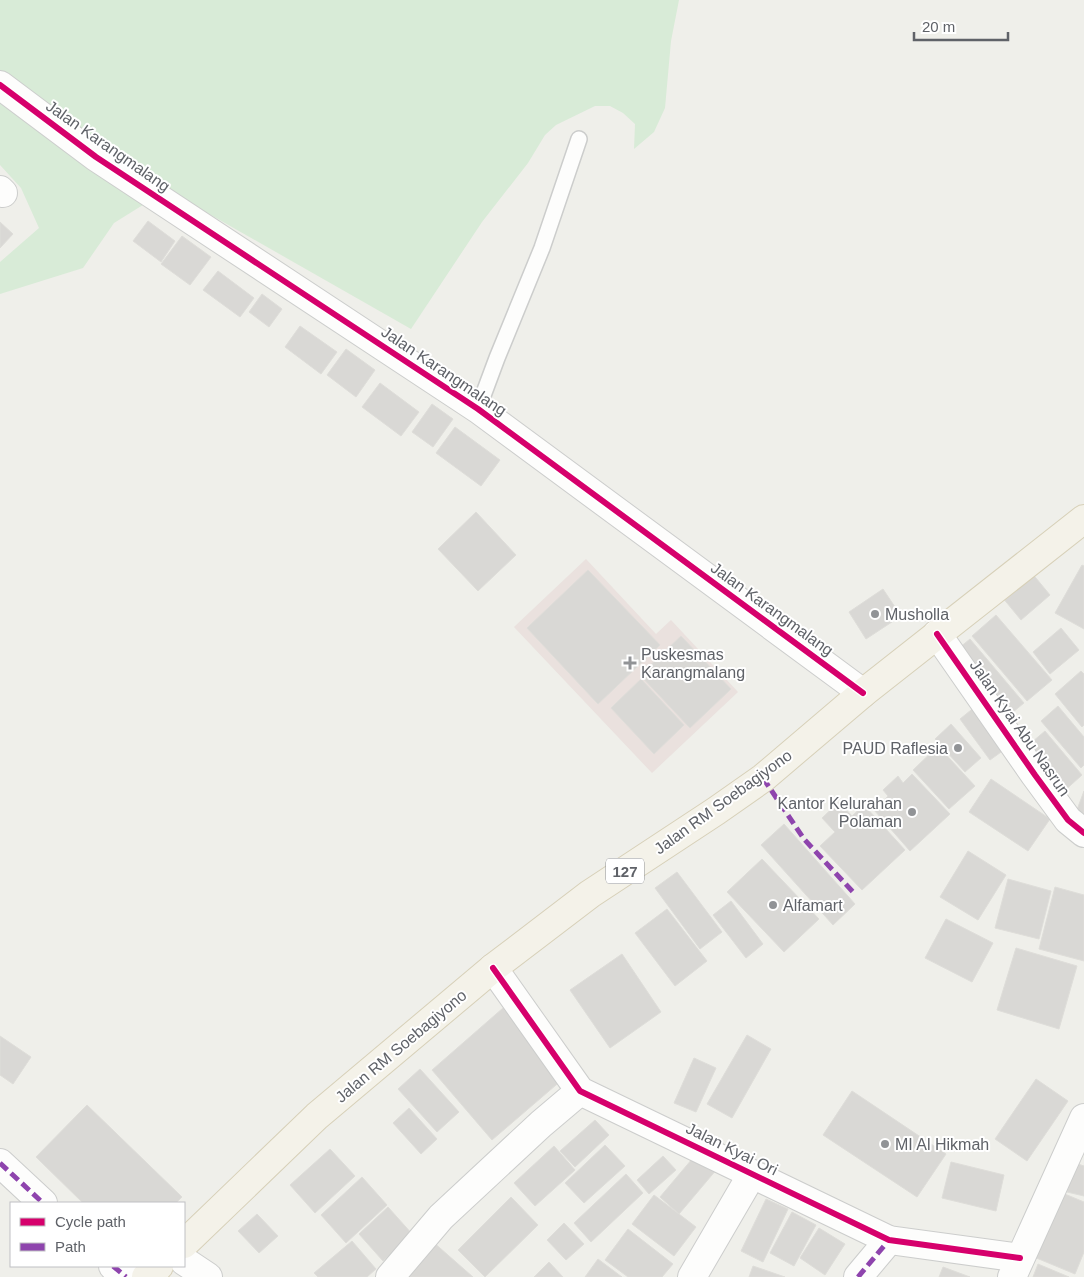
<svg xmlns="http://www.w3.org/2000/svg" width="1084" height="1277" viewBox="0 0 1084 1277" font-family="Arial,sans-serif">
<style>
.medical{fill:#eae1de}
.green{fill:#d8ebd7}
.building{fill:#d9d8d5;stroke:#deddd9}
.lines{fill:none;stroke-linecap:round;stroke-linejoin:round}
.lane-casing{stroke:#cccdcc;stroke-width:18}
.street-casing{stroke:#cccdcc;stroke-width:30}
.secondary-casing{stroke:#cccdcc;stroke-width:30}
.primary-casing{stroke:#d7d0b8;stroke-width:30}
.lane{stroke:#fdfdfc;stroke-width:15}
.street{stroke:#fdfdfc;stroke-width:28}
.secondary{stroke:#fdfdfc;stroke-width:28}
.primary{stroke:#f4f2e9;stroke-width:28}
.quiet{stroke:#8e44ad;stroke-width:5;stroke-dasharray:10 5;stroke-linecap:butt}
.cycleway-casing{stroke:#fff;stroke-width:9}
.cycleway{stroke:#d6006c;stroke-width:6}
.poi-dot{fill:#919396;stroke:#fff;stroke-width:2}
.labels{text-anchor:middle;dominant-baseline:central;stroke-width:4;stroke-linejoin:round;paint-order:stroke}
.shield{fill:#fff;stroke:#8f9195;stroke-width:1}
.shield-label{font-size:15px;font-weight:bold;fill:#5f6268}
.street-label{font-size:16px;fill:#5f6268;stroke:#fff}
.poi-label{font-size:16px;fill:#5f6268;stroke:#fff;text-anchor:start}
</style>
<rect width="100%" height="100%" fill="#efefea"/>
<path class="medical" d="M586,559L656,634L671,620L738,692L652,773L514,627Z"/>
<path class="green" d="M0,0H679L671,41L665,108L654,132L634,149L635,124L623,113L610,106H595L556,125L545,135L528,163L482,222L411,329L167,190L114,223L83,268L0,294V262L39,228L21,188L0,165Z"/>
<g class="building">
<path d="M148,221L175,241L161,262L133,241Z"/>
<path d="M0,222L13,234L0,248Z"/>
<path d="M182,236L211,257L190,285L161,264Z"/>
<path d="M218,271L254,298L240,317L203,290Z"/>
<path d="M262,294L282,309L269,327L249,312Z"/>
<path d="M300,326L337,352L321,374L285,347Z"/>
<path d="M346,349L375,370L356,397L327,375Z"/>
<path d="M380,383L419,412L401,436L362,407Z"/>
<path d="M432,404L453,419L433,447L412,432Z"/>
<path d="M455,427L500,460L481,486L436,453Z"/>
<path d="M476,512L516,555L478,591L438,549Z"/>
<path d="M1082,565L1084,566V629L1055,613Z"/>
<path d="M588,570L660,645L598,704L527,628Z"/>
<path d="M1031,572L1050,595L1021,620L1002,597Z"/>
<path d="M883,589L901,616L866,639L849,612Z"/>
<path d="M996,615L1052,680L1027,701L972,636Z"/>
<path d="M1061,628L1079,650L1050,674L1033,652Z"/>
<path d="M681,636L731,689L690,728L640,675Z"/>
<path d="M970,639L1024,703L1007,717L953,653Z"/>
<path d="M1081,671L1084,674V725L1082,727L1055,694Z"/>
<path d="M641,679L684,725L654,754L611,708Z"/>
<path d="M976,706L1008,747L990,760L960,719Z"/>
<path d="M1058,706L1084,737V765L1081,768L1041,721Z"/>
<path d="M951,724L981,758L965,772L935,739Z"/>
<path d="M1045,731L1082,775L1062,793L1025,748Z"/>
<path d="M938,746L975,786L949,809L913,770Z"/>
<path d="M912,774L950,814L910,851L874,810L888,796L883,790L898,776L903,783Z"/>
<path d="M991,779L1050,819L1028,851L969,812Z"/>
<path d="M1084,791V818L1075,815Z"/>
<path d="M839,802L852,816L864,805L905,850L862,890L820,846L835,832L822,818Z"/>
<path d="M784,824L855,904L833,925L761,845Z"/>
<path d="M968,851L1006,875L978,920L940,897Z"/>
<path d="M762,859L819,919L784,952L727,892Z"/>
<path d="M677,872L722,932L700,949L655,888Z"/>
<path d="M1008,879L1051,891L1039,939L995,928Z"/>
<path d="M1055,887L1084,895V961L1039,949Z"/>
<path d="M731,901L763,944L746,958L713,915Z"/>
<path d="M667,909L707,961L675,986L635,933Z"/>
<path d="M946,919L993,943L972,982L925,958Z"/>
<path d="M1016,948L1077,966L1059,1029L997,1010Z"/>
<path d="M622,954L661,1012L610,1048L570,990Z"/>
<path d="M503,1008L563,1079L492,1140L432,1070Z"/>
<path d="M747,1035L771,1049L732,1118L707,1104Z"/>
<path d="M0,1036L31,1057L13,1084L0,1075Z"/>
<path d="M694,1058L716,1068L696,1112L674,1103Z"/>
<path d="M420,1069L459,1112L437,1132L398,1089Z"/>
<path d="M1036,1079L1068,1101L1027,1161L995,1139Z"/>
<path d="M852,1091L946,1154L917,1197L823,1135Z"/>
<path d="M87,1105L182,1197L176,1203H83L36,1157Z"/>
<path d="M409,1108L437,1139L421,1154L393,1123Z"/>
<path d="M595,1120L609,1135L575,1167L560,1151Z"/>
<path d="M605,1145L625,1166L584,1203L565,1183Z"/>
<path d="M554,1146L575,1170L535,1206L514,1183Z"/>
<path d="M330,1149L355,1176L315,1213L290,1185Z"/>
<path d="M698,1152L717,1169L679,1214L660,1197Z"/>
<path d="M663,1156L676,1170L649,1194L637,1180Z"/>
<path d="M951,1162L1004,1175L996,1211L942,1198Z"/>
<path d="M1075,1163L1084,1166V1196L1067,1192Z"/>
<path d="M626,1174L643,1193L591,1242L574,1223Z"/>
<path d="M362,1177L387,1205L346,1243L321,1215Z"/>
<path d="M1060,1192L1084,1202V1252L1075,1274L1034,1257Z"/>
<path d="M654,1195L696,1227L674,1256L632,1224Z"/>
<path d="M511,1197L538,1225L485,1277L458,1250Z"/>
<path d="M766,1199L788,1209L763,1262L741,1251Z"/>
<path d="M388,1207L413,1235L383,1261L359,1234Z"/>
<path d="M792,1212L816,1225L794,1266L770,1253Z"/>
<path d="M257,1214L278,1236L259,1253L238,1231Z"/>
<path d="M564,1223L584,1244L566,1260L547,1240Z"/>
<path d="M819,1228L845,1244L825,1275L800,1258Z"/>
<path d="M628,1229L673,1264L662,1277H628L605,1260Z"/>
<path d="M352,1241L376,1269L367,1277H318L314,1273Z"/>
<path d="M432,1241L473,1277H402Z"/>
<path d="M598,1259L622,1277H585Z"/>
<path d="M549,1262L563,1277H534Z"/>
<path d="M1038,1264L1069,1277H1033Z"/>
<path d="M753,1266L785,1277H749Z"/>
<path d="M943,1267L970,1277H939Z"/>
</g>
<g class="lines">
<g class="lane-casing">
<path id="lane" d="M478,409L497,358L542,248L579,139"/>
</g>
<g class="street-casing">
<g id="street">
<path d="M0,190L3,193"/>
<path d="M937,634L1035,775L1068,820L1084,833"/>
<path d="M493,968L580,1091L889,1240L1020,1258"/>
<path d="M0,1163L43,1203"/>
<path d="M184,1261L208,1277"/>
<path d="M113,1266L126,1277"/>
<path d="M390,1277L441,1217L541,1124L580,1091"/>
<path d="M692,1277L752,1174"/>
<path d="M858,1277L889,1240"/>
<path d="M1012,1277L1084,1118"/>
</g>
</g>
<g class="secondary-casing">
<path id="secondary" d="M0,85L96,157L478,409L863,693"/>
</g>
<g class="primary-casing">
<g id="primary">
<path d="M184,1244L317,1116L493,968L590,894L716,811L763,778L863,693L1084,519"/>
<path d="M146,1277L159,1266"/>
</g>
</g>
<use href="#lane" class="lane"/>
<use href="#street" class="street"/>
<use href="#secondary" class="secondary"/>
<use href="#primary" class="primary"/>
<g class="quiet">
<path d="M763,778L804,839L853,892"/>
<path d="M0,1163L43,1203"/>
<path d="M113,1266L126,1277"/>
<path d="M858,1277L889,1240"/>
</g>
<g class="cycleway-casing">
<g id="cycleway">
<path d="M0,85L96,157L478,409L863,693"/>
<path d="M937,634L1035,775L1068,820L1084,833"/>
<path d="M493,968L580,1091L889,1240L1020,1258"/>
</g>
</g>
<use href="#cycleway" class="cycleway"/>
</g>
<g class="poi-dot">
<circle cx="875" cy="614" r="5"/>
<path d="M627.5 655.5h5v5h5v5h-5v5h-5v-5h-5v-5h5z"/>
<circle cx="958" cy="748" r="5"/>
<circle cx="912" cy="812" r="5"/>
<circle cx="773" cy="905" r="5"/>
<circle cx="885" cy="1144" r="5"/>
</g>
<g class="labels">
<rect class="shield" x="606" y="858.5" width="38" height="25" rx="4"/>
<g class="shield-label">
<text x="625" y="871">127</text>
</g>
<g class="street-label">
<text transform="translate(108 146) rotate(35)">Jalan Karangmalang</text>
<text transform="translate(444 371) rotate(34)">Jalan Karangmalang</text>
<text transform="translate(772 609) rotate(36)">Jalan Karangmalang</text>
<text transform="translate(1020 728) rotate(55)">Jalan Kyai Abu Nasrun</text>
<text transform="translate(723 802) rotate(-36)">Jalan RM Soebagiyono</text>
<text transform="translate(401 1046) rotate(-40)">Jalan RM Soebagiyono</text>
<text transform="translate(732 1149) rotate(26)">Jalan Kyai Ori</text>
</g>
<g class="poi-label">
<text x="885" y="614">Musholla</text>
<text x="641" y="654">Puskesmas<tspan x="641" dy="18">Karangmalang</tspan></text>
<text x="948" y="748" text-anchor="end">PAUD Raflesia</text>
<text x="902" y="803" text-anchor="end">Kantor Kelurahan<tspan x="902" dy="18">Polaman</tspan></text>
<text x="783" y="905">Alfamart</text>
<text x="895" y="1144">MI Al Hikmah</text>
</g>
</g>
<rect x="10" y="1202" width="175" height="65" fill="#ffffff" stroke="#bfc0c3"/>
<rect x="20" y="1218" width="25" height="8" fill="#d6006c" stroke="#bfc0c3"/>
<text x="55" y="1227" font-size="15" fill="#5f6268">Cycle path</text>
<rect x="20" y="1243" width="25" height="8" fill="#8e44ad" stroke="#bfc0c3"/>
<text x="55" y="1252" font-size="15" fill="#5f6268">Path</text>
<path d="M914 32v8h94v-8" fill="none" stroke="#5f6268" stroke-width="2.5"/>
<text x="922" y="32" font-size="15" fill="#5f6268" stroke="#ffffff" stroke-width="4" paint-order="stroke">20 m</text>
</svg>
